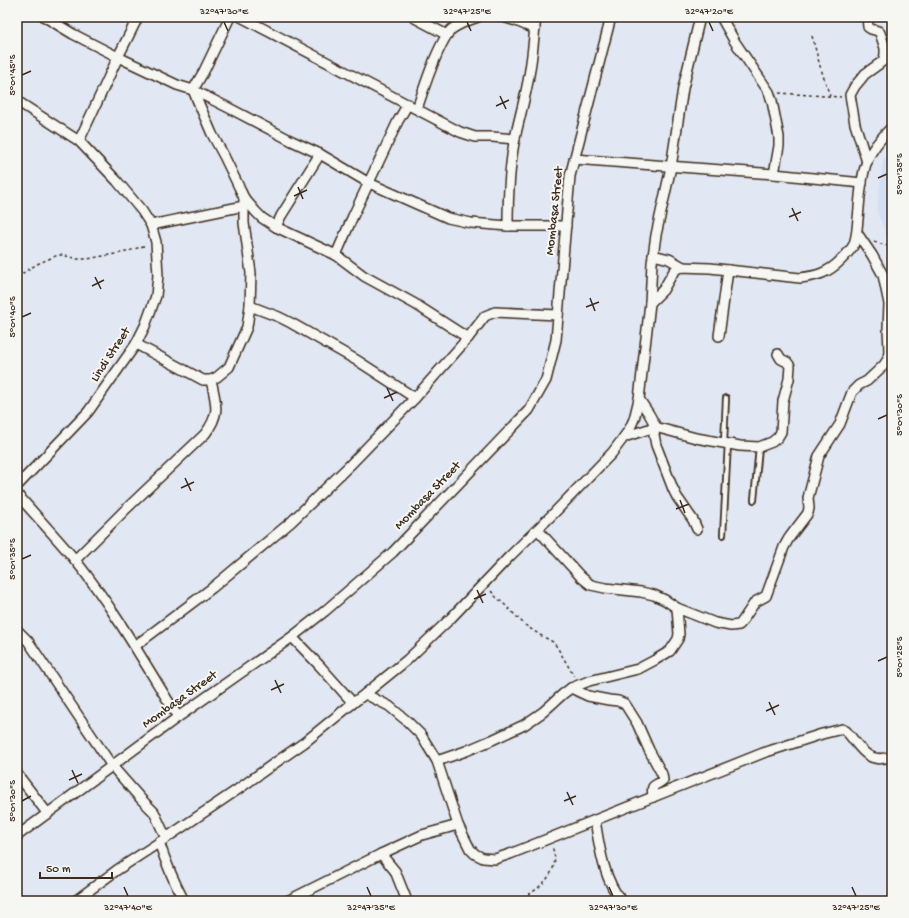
<svg xmlns="http://www.w3.org/2000/svg" width="909" height="918" viewBox="0 0 909 918" font-family="'Gochi Hand',sans-serif">
<style>
.built{fill:#d2def3}
.lines{fill:none;stroke-linecap:round;stroke-linejoin:round}
.lane-casing{stroke:#3b2a1e;stroke-width:8}
.street-casing{stroke:#3b2a1e;stroke-width:12}
.path{stroke:#3b2a1e;stroke-width:1.5;stroke-dasharray:3 3;stroke-linecap:butt}
.lane{stroke:#f6f6f2;stroke-width:4.5}
.street{stroke:#f6f6f2;stroke-width:9}
.ticks{fill:none;stroke:#3b2a1e;stroke-width:1.5}
.labels{text-anchor:middle;dominant-baseline:central;stroke-width:4;stroke-linejoin:round;paint-order:stroke}
.street-label{font-size:13px;fill:#3b2a1e;stroke:#f6f6f2}
.neatline{fill:none;stroke:#3b2a1e;stroke-width:1.5}
.ticks-label{font-size:10px;text-anchor:middle;fill:#3b2a1e}
</style>
<rect width="100%" height="100%" fill="#e1e8f3"/>
<filter id="ink" filterUnits="userSpaceOnUse"><feTurbulence type="fractalNoise" baseFrequency=".025" numOctaves="2"/><feDisplacementMap in="SourceGraphic" scale="8" xChannelSelector="R" yChannelSelector="G"/><feConvolveMatrix kernelMatrix="1 2 1 2 8 2 1 2 1" color-interpolation-filters="sRGB"/></filter>
<g filter="url(#ink)">
<path class="built" d="M892,155V241L889,243L877,211L883,159Z"/>
<g class="lines">
<g class="lane-casing">
<g id="lane">
<path d="M724,443L726,398"/>
<path d="M754,500L759,447"/>
<path d="M723,535L728,443"/>
</g>
</g>
<g class="street-casing">
<g id="street">
<path d="M45,17L73,34L118,57L177,85L193,90L227,107L292,141L320,154L369,183L448,218L471,223L508,226H566"/>
<path d="M230,17L204,71L193,90L212,134L224,156L239,187L244,198L256,212L262,218L276,227L336,255L364,276L415,304L468,338"/>
<path d="M241,17L460,132L475,137H492L515,139"/>
<path d="M413,17L447,35"/>
<path d="M503,17L516,21L535,29"/>
<path d="M721,17L735,42L769,92L772,101L779,137V146L774,174"/>
<path d="M17,101L79,141L117,181L142,211L151,225L156,242L158,275L156,296L145,326L136,344L88,412L17,486"/>
<path d="M417,109C423,91 439,40 452,29C460,23 469,20 478,17"/>
<path d="M79,141L118,57L138,17"/>
<path d="M574,159L774,174L862,183"/>
<path d="M867,162L855,124L850,95L855,86L861,79L865,74L879,64L883,61L885,55V48L880,33L878,31L871,29L868,27L867,17"/>
<path d="M151,225L244,206"/>
<path d="M508,226C508,197 509,167 515,138C520,115 527,92 530,69C533,52 534,34 536,17"/>
<path d="M276,227L281,216L320,154"/>
<path d="M336,255L353,216L398,121L408,104"/>
<path d="M653,255L669,259L683,267"/>
<path d="M650,303L663,290L674,271L680,267L710,268L800,278C817,276 828,273 841,260C845,256 850,251 853,246C857,238 857,228 858,219C860,200 860,180 867,161C872,148 882,137 892,127"/>
<path d="M250,306L279,317L291,323L358,361L415,398"/>
<path d="M719,336L728,270"/>
<path d="M136,344L203,380H211L217,377L229,367L247,327L250,306L251,273L244,223V198"/>
<path d="M639,399L649,414L655,425V427L654,435L656,445L673,489L677,497L693,520L697,529"/>
<path d="M624,437L655,427L696,438L740,446L759,447L772,442L778,437L781,432L783,401L789,379L790,366L787,362L781,359L778,354"/>
<path d="M17,494C36,516 57,538 76,561C114,609 145,664 178,717"/>
<path d="M538,530L581,577L591,585L605,588L641,592L654,595L665,600L677,608L715,623L731,626L739,625L741,623L755,602L766,596L784,547L789,538L808,513L809,508L808,498L819,456L840,424L852,392L859,385L867,381L884,365L888,359L889,351L888,328L889,304L883,275L872,255L857,233"/>
<path d="M75,560L125,510L205,434C221,413 216,404 211,380"/>
<path d="M17,630L28,641L112,766L141,799L154,812L166,838"/>
<path d="M292,637L319,665L353,703"/>
<path d="M135,646L212,588L291,522L350,465L415,398L468,338L485,316L495,312L558,315"/>
<path d="M571,688L588,696L609,700L618,701L625,704L637,723L649,750L662,774L663,780C654,788 651,782 653,797"/>
<path d="M365,694L389,706L407,721L421,735L437,761L458,825L470,849L475,854L483,858L495,859L510,854L763,753L822,734L842,729L846,731C860,746 867,766 892,756"/>
<path d="M437,761L466,751L492,740L524,725L543,712L563,694L571,688L589,681L638,669L655,660L670,651L678,639L679,634L677,608"/>
<path d="M17,774L48,814"/>
<path d="M595,820C599,845 604,882 622,901"/>
<path d="M17,836L178,717L292,637L325,611L393,552L529,410L546,380L556,340L570,176L611,17"/>
<path d="M159,842C166,863 174,882 184,901"/>
<path d="M381,854L395,871L407,901"/>
<path d="M75,901L117,870L166,838L237,790L272,765L305,742L353,703L365,694L407,660L451,618L509,557L555,512L612,453L624,437L630,428L634,419L639,399L650,303L652,263L656,235L671,167L683,88L700,17"/>
<path d="M287,901L381,854L422,835L458,825"/>
</g>
</g>
<g class="path">
<path d="M812,36L820,66L830,96"/>
<path d="M779,93L841,97"/>
<path d="M874,242L892,247"/>
<path d="M17,277L37,264L58,255H63L77,259H87L126,252L146,245"/>
<path d="M491,591L496,597L504,604L525,625L540,635L553,642L557,647L574,676"/>
<path d="M518,901C538,890 563,872 552,847"/>
</g>
<use href="#lane" class="lane"/>
<use href="#street" class="street"/>
</g>
</g>
<path class="ticks" d="M224,22L228,31M467,22L471,31M709,22L713,31M22,75L31,71M500,96L506,109M496,106L509,100M878,178L887,174M298,187L303,199M294,196L307,190M792,208L798,221M789,217L801,212M95,277L101,289M92,286L104,280M590,298L595,311M586,307L599,302M22,317L31,313M387,388L393,401M384,398L397,392M878,419L887,415M185,478L191,491M181,488L194,482M680,500L685,513M676,509L689,504M22,559L31,555M477,590L483,603M474,599L486,594M878,661L887,657M275,680L281,693M271,690L284,684M769,702L775,715M766,711L779,705M72,770L78,783M69,780L82,774M567,792L573,805M22,801L31,796M564,801L576,796M124,887L128,896M367,887L371,896M609,887L613,896M852,887L856,896"/>
<g class="labels">
<g class="street-label">
<text transform="translate(555 211) rotate(-84)">Mombasa Street</text>
<text transform="translate(111 355) rotate(-57)">Lindi Street</text>
<text transform="translate(428 496) rotate(-46)">Mombasa Street</text>
<text transform="translate(180 700) rotate(-36)">Mombasa Street</text>
</g>
</g>
<rect width="909" height="918" fill="none" stroke="#f6f6f2" stroke-width="44"/>
<path d="M40 872v6h72v-6" fill="none" stroke="#3b2a1e" stroke-width="2"/>
<text x="46" y="872" font-size="12" fill="#3b2a1e" stroke="#f6f6f2" stroke-width="3" paint-order="stroke">50 m</text>
<rect x="22" y="22" width="865" height="874" class="neatline"/>
<g class="ticks-label">
<text x="224" y="14">32°47'30"E</text>
<text x="467" y="14">32°47'25"E</text>
<text x="709" y="14">32°47'20"E</text>
<text transform="translate(11 75) rotate(-90)" y="4">5°01'45"S</text>
<text transform="translate(898 174) rotate(-90)" y="4">5°01'35"S</text>
<text transform="translate(11 317) rotate(-90)" y="4">5°01'40"S</text>
<text transform="translate(898 415) rotate(-90)" y="4">5°01'30"S</text>
<text transform="translate(11 559) rotate(-90)" y="4">5°01'35"S</text>
<text transform="translate(898 657) rotate(-90)" y="4">5°01'25"S</text>
<text transform="translate(11 801) rotate(-90)" y="4">5°01'30"S</text>
<text x="128" y="910">32°47'40"E</text>
<text x="371" y="910">32°47'35"E</text>
<text x="613" y="910">32°47'30"E</text>
<text x="856" y="910">32°47'25"E</text>
</g>
</svg>
